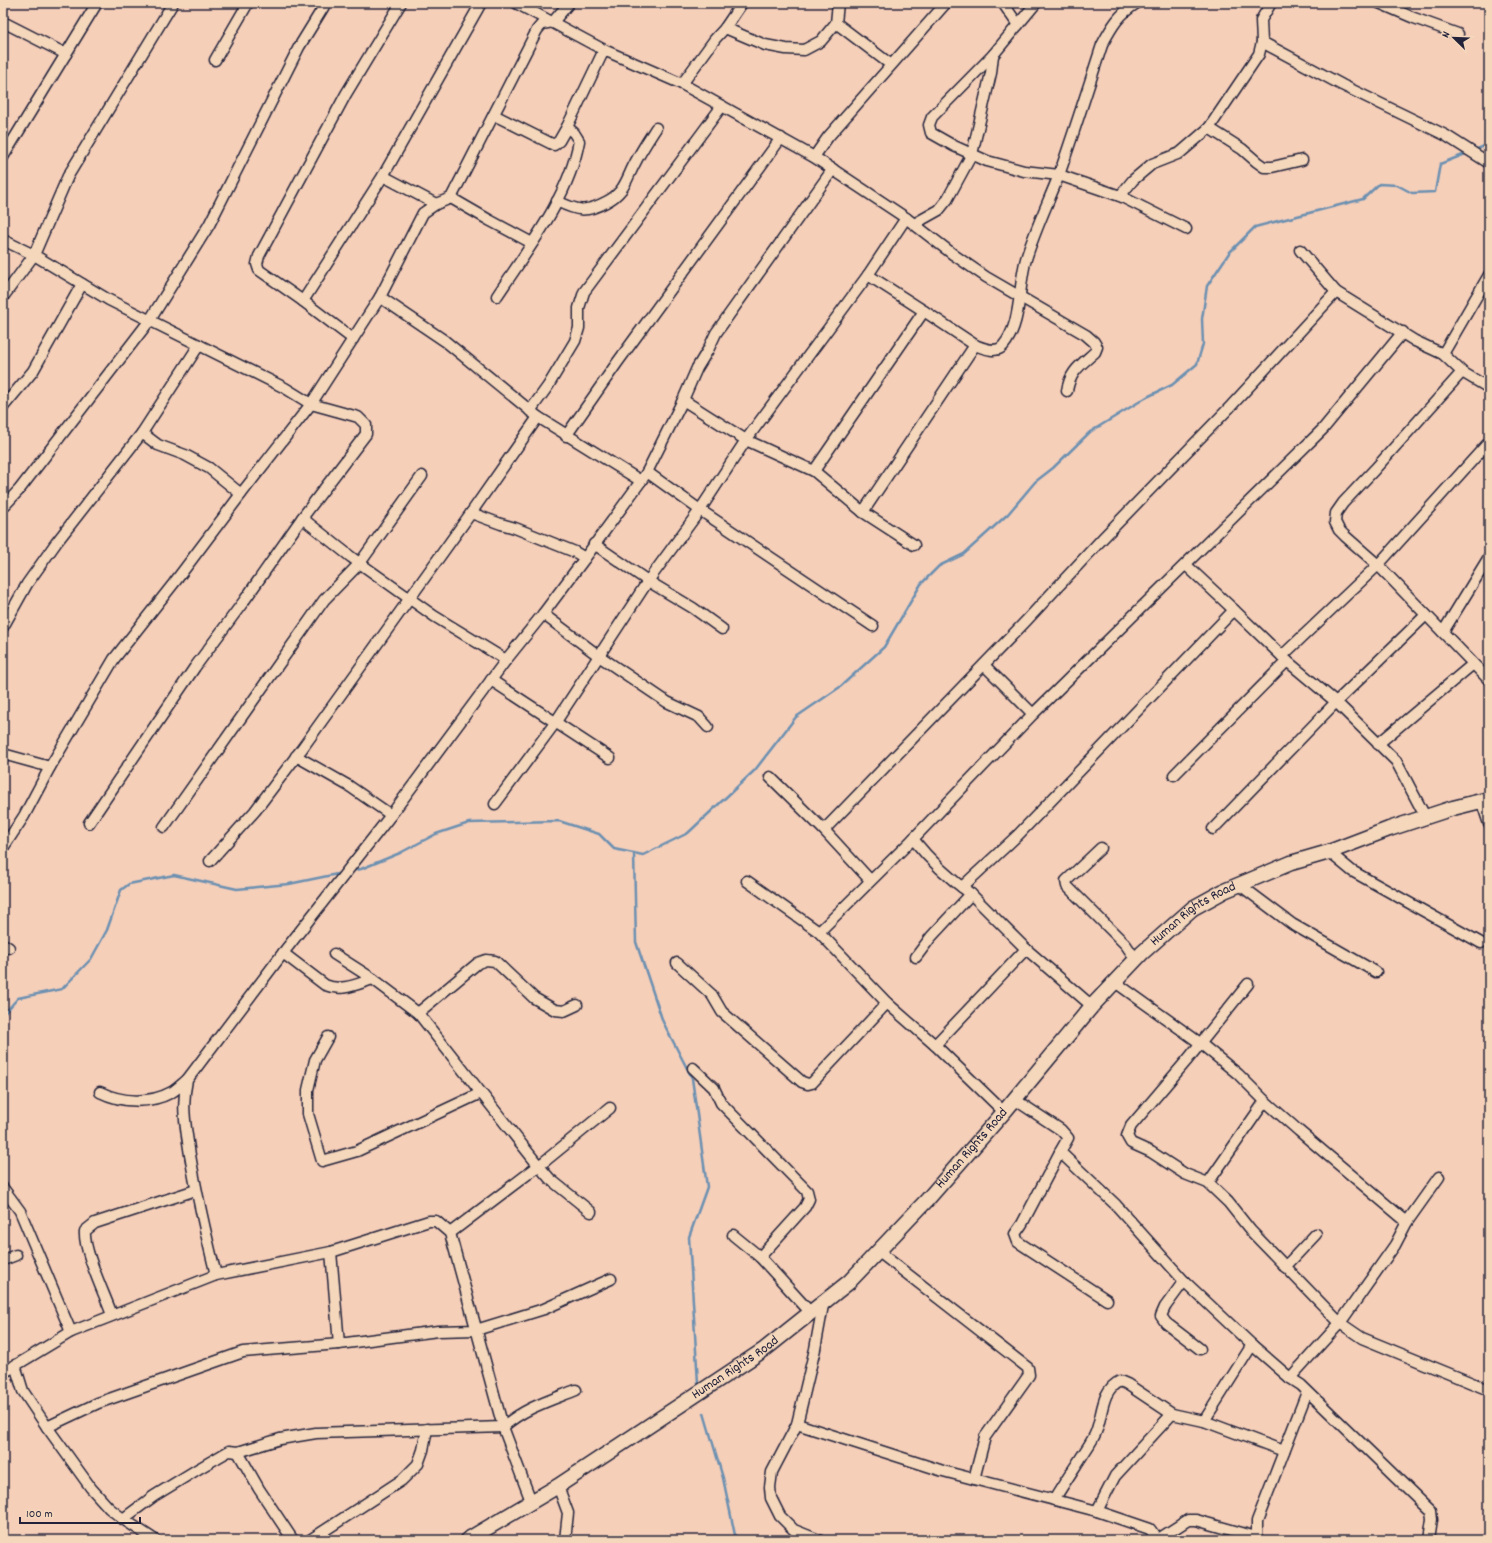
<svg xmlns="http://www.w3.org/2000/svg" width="1492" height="1543" viewBox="0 0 1492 1543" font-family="Dekko,sans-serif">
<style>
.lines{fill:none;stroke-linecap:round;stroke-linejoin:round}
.stream{stroke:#6c90b1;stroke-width:2.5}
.street-casing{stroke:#22223b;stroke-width:13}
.secondary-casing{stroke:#22223b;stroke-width:17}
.street{stroke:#f5d7bb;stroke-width:10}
.secondary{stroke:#f5d7bb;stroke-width:14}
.labels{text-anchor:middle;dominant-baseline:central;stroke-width:3;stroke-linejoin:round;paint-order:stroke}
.street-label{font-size:14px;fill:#22223b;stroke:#f5d7bb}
</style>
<rect width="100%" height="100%" fill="#f6cfb9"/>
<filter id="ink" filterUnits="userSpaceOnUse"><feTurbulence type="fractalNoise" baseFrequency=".025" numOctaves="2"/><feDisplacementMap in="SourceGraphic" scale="8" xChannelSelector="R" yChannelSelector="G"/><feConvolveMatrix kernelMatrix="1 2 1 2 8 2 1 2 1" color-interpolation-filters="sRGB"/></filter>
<g filter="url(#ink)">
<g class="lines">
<g class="stream">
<path d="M1475,150L1489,144"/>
<path d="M634,853L636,942L663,1022L692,1078L707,1187L689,1237L698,1383"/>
<path d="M351,871L361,869L400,853L436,834L469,823L559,821L599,834L614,849L643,855L688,833L755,770L796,717L840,687L884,647L921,584L939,566L964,554L1008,514L1035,482L1053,468L1090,432L1147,397L1172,385L1197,364L1203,344L1202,319L1207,286L1229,253L1255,227L1363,199L1379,184L1397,185L1412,193L1435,192L1440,164L1468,153"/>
<path d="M3,1015L18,998L62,989L91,959L107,930L121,890L129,884L174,875L237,889L289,884L342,873"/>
<path d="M704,1413L723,1478L736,1540"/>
</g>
<g class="street-casing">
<g id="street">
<path d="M516,3L604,50L682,84L814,157L906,218L954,255L986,277L1086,335L1094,342L1097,347L1095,352C1081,365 1070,371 1067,391"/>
<path d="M838,3L836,23L890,64"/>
<path d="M1003,3L1018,25"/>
<path d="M1036,3L993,55L932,117L929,125L931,133L954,146L987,161L1024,171L1059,175L1120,196L1186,229"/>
<path d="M1379,3L1414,18L1458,34"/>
<path d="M3,22L66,54"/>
<path d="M725,28L765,45L786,49L804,50L821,41L836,23"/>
<path d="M1262,42L1342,85L1445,135L1489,163"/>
<path d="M215,60L248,3"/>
<path d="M682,84L715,39L725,28L742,3"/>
<path d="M494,115L554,145L559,141L567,127L604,50"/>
<path d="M1209,128L1242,149L1257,162L1264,167H1272L1302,160"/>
<path d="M3,157L97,3"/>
<path d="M814,157L828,137L946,3"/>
<path d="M383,176L436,204"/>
<path d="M1120,196L1133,180L1152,164L1180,153L1209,128L1259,54L1262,42L1261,20L1271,3"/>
<path d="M451,198L489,220L532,243"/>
<path d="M557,201C577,211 586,213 606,202C612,199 617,195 621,190C627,182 630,172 635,163C641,151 649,139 656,128"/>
<path d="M914,224L939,210L947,200L972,154L991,73L993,55"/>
<path d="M3,240L34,255L109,300L285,388L311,404L358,417L366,425V434L302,518L244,601L195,667L89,823"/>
<path d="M1300,250L1336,292L1415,341L1443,354L1462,372L1489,388"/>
<path d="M497,296C528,249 569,197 579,141L574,133L567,127"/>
<path d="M3,297L34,255L68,176L173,3"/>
<path d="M380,297L445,341L538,417L641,481"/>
<path d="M303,301L383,176L481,3"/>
<path d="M353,339L303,301L259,270L257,264L259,256L346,94L401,3"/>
<path d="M975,345C983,348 996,354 1003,346C1022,324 1018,286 1026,259C1035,230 1048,203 1059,175C1074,132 1088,88 1102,45C1112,26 1119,14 1137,3"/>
<path d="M1443,354L1489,275"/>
<path d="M1462,372L1375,469L1343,503L1336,513L1335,522L1339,530L1345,536L1378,565L1489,680"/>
<path d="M683,400L746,440L814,471L863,512L914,545"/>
<path d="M3,407L33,371L82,284"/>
<path d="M530,411L548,386L575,341L579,328V308L584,292L722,106"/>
<path d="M142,433L158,445L185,455L209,468L241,494"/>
<path d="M566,436L617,363L781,138"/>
<path d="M814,471L924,311L868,275"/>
<path d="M647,472L700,510L873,626"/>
<path d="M3,507L19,490L150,320L209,225L299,47L326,3"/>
<path d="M863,512L975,345L924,311"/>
<path d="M471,513L501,524L515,528L575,552L585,558"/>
<path d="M302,518L351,557L434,616L506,660"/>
<path d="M594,544L648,581L693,608L722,629"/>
<path d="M1186,565L1234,610L1287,661L1336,702L1396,761L1426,818"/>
<path d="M543,614L599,656L667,702L699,717L708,727"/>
<path d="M3,627L27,584L56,543L142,433L199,345"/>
<path d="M1443,632L1489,557"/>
<path d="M1282,656L1378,565L1489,442"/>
<path d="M984,665L1033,714"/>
<path d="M491,680L610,758"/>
<path d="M1378,744L1473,664"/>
<path d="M3,754L50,767"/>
<path d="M296,756L349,786L391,815"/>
<path d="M1174,775L1287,661"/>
<path d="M770,777L824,830L870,880"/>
<path d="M1481,800L1489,824"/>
<path d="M495,804L555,723L648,581L700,510L746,440L868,275L906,218"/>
<path d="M164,827L324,600L360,563L422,476"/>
<path d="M1213,829L1336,702L1426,615"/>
<path d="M824,830L1026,621L1103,538L1231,406L1336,292"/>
<path d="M913,839C929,859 950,879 971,894L1026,949L1092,1006"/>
<path d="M3,848L24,816L50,767L114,659L174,583L241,494L311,404L380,297L423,213L436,204L451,198L537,30L542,24L553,22L569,3"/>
<path d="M1101,848L1066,881L1067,886L1126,945L1136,960"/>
<path d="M1329,852L1352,871L1481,943"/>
<path d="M210,861L255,811L301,750L471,513L538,417"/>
<path d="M747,881L819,932L887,1003L935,1045L1004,1112"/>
<path d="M1240,885L1292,924L1376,972"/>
<path d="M962,887L1018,835L1234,610"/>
<path d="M819,932L913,839L1033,714L1323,429L1403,332"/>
<path d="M3,944L9,948"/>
<path d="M283,953L325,985C342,992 357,984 373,979"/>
<path d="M334,954L373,979L418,1013L538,1165L550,1179L591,1212"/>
<path d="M916,957L931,937L971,894"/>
<path d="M677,963L712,995L722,1012L802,1082L808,1084L812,1083L887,1003"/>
<path d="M1115,982L1200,1043L1238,1074L1265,1101L1299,1131L1407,1222"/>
<path d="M1248,984L1188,1059L1131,1126L1127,1136L1131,1143L1151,1152L1185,1174L1208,1183L1228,1202L1251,1231L1340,1323L1362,1338L1489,1390"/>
<path d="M418,1013L478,963L486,960L495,961L534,998L555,1010L564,1011L577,1005"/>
<path d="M328,1037L315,1060L308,1090V1114L322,1161L357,1151L481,1093"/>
<path d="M935,1045L1026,949"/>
<path d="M693,1068L714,1088L721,1103L807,1191L809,1199L805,1207L760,1257"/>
<path d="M100,1092C122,1103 150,1104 172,1092C177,1089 182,1084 187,1080"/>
<path d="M1014,1099L1061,1130L1068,1138L1060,1152L1116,1205L1184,1281L1252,1345L1290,1378L1301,1385L1431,1511L1432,1520L1429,1540"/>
<path d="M1060,1152L1022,1224L1015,1234L1018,1242L1107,1300"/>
<path d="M1208,1183L1265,1101"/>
<path d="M3,1188L20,1211L71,1332"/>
<path d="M450,1233L545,1161L610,1108"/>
<path d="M733,1235L760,1257L811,1313"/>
<path d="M331,1252L339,1344"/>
<path d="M879,1252L1028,1368L1029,1375L985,1437L974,1479"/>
<path d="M3,1260L16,1255"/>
<path d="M1285,1267L1316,1234"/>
<path d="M216,1275C206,1235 197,1196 190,1155C186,1128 181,1107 187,1080L283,953L391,815L506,660L543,614L585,558L641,481L647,472L683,400L697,368L708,350L716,333L833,169"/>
<path d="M1184,1281L1165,1307L1161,1316L1166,1323L1200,1349"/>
<path d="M112,1315C105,1295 83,1250 85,1231L95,1223L196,1190"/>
<path d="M15,1365L23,1391L47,1427L91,1488L109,1508L123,1519L155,1540"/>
<path d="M3,1373L71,1332L216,1275L331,1252L429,1221H436L450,1233L503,1427L531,1501"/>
<path d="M1290,1378L1340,1323L1395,1245L1407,1222L1439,1177"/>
<path d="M1204,1421L1252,1345"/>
<path d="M797,1424L943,1471L1097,1511L1150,1529L1158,1540"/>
<path d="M47,1427L98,1403L243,1352L339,1344L438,1331L476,1330L544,1309L611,1279"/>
<path d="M238,1452L259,1489L293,1540"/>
<path d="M558,1486L568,1513L565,1540"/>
<path d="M1054,1500C1063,1485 1073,1470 1082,1456C1087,1448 1093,1440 1096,1432C1103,1414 1101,1390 1120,1381L1127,1384L1172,1414"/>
<path d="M1097,1511L1115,1476L1172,1414L1204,1421L1284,1451"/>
<path d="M123,1519L154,1496L198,1469L229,1451L238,1452L280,1439L316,1433L503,1427C524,1408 551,1400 576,1390"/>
<path d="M310,1540L402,1480L418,1464L423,1450L427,1429"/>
<path d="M819,1540L794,1530L780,1516L771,1498L770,1487L772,1472L797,1424L815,1349L823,1305"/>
<path d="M1157,1540L1188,1520H1196L1256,1537"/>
<path d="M1257,1540V1521L1307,1392"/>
</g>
</g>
<g class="secondary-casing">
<g id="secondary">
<path id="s1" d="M467,1540L558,1486L765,1349L849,1282L927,1200L1004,1112L1092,1006L1142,953L1193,908L1224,891L1291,863L1329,852L1389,829L1453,808L1489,799"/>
</g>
</g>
<use href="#street" class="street"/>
<use href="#secondary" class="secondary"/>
</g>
</g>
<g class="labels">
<g class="street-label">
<text stroke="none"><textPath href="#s1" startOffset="967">Human Rights Road</textPath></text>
<text stroke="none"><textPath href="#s1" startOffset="643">Human Rights Road</textPath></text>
<text stroke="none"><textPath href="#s1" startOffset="319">Human Rights Road</textPath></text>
</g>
</g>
<rect width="1492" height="1543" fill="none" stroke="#f5d7bb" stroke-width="16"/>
<rect x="8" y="8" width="1476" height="1527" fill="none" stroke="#22223b" stroke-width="1.5" filter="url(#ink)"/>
<g transform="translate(1454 38) rotate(293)" stroke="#f5d7bb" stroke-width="3" paint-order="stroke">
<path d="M0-3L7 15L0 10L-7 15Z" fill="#22223b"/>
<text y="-6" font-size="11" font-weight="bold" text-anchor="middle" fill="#22223b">N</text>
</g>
<path d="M20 1517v6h120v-6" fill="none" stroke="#22223b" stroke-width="2"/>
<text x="26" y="1517" font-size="12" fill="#22223b" stroke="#f5d7bb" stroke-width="3" paint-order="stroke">100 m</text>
</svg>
